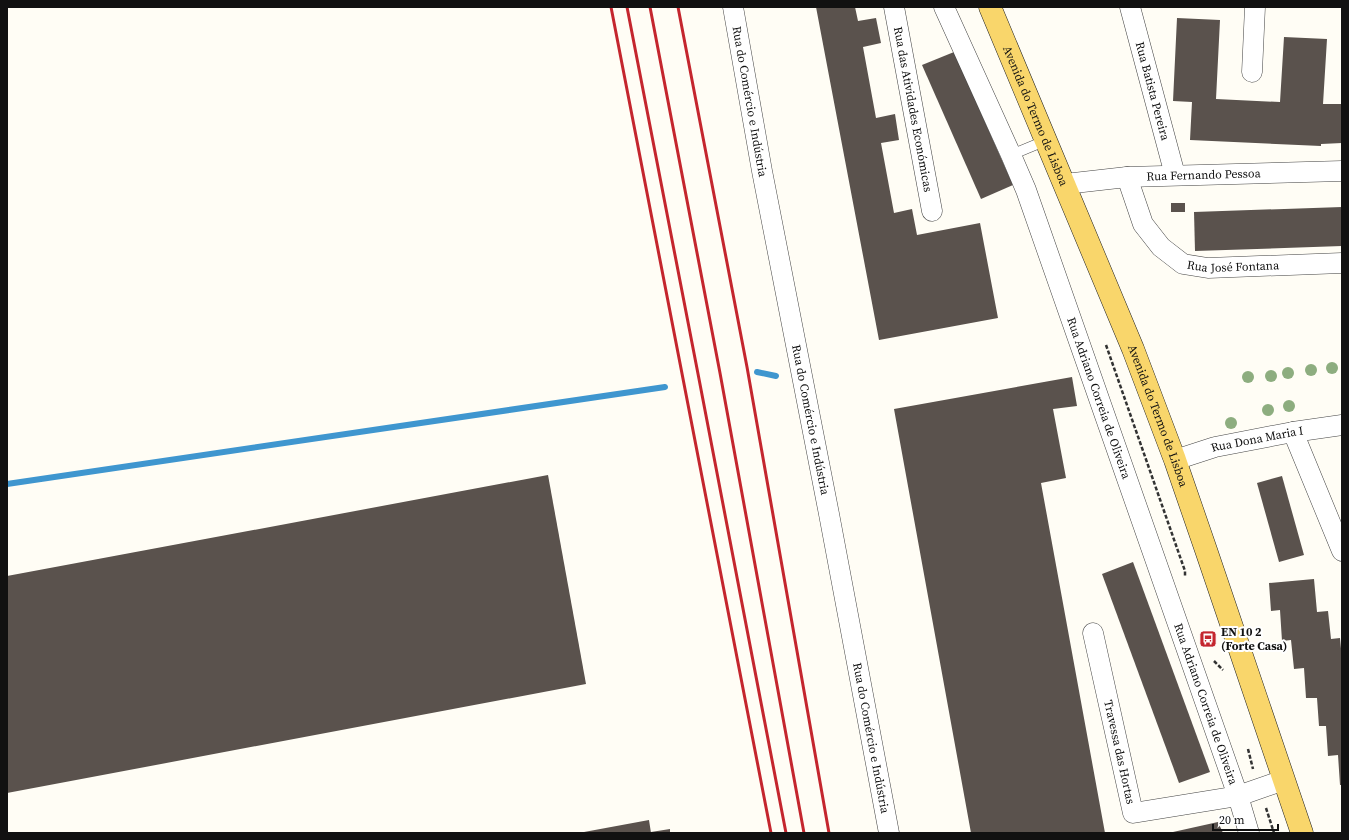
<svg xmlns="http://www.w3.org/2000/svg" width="1349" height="840" viewBox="0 0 1349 840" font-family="'Source Serif 4',serif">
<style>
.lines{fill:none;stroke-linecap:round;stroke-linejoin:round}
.stream{stroke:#3f96cf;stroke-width:6}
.building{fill:#5a524d}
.service-casing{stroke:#444;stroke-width:11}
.minor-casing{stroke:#444;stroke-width:21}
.primary-casing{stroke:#222;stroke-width:23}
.path{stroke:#333;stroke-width:2.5;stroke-dasharray:4 2;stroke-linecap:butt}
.service{stroke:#fff;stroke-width:10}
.minor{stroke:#fff;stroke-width:20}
.primary{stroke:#f9d66b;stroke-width:22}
.rail{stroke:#c4262e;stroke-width:3}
.tree{fill:#8dad7f}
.labels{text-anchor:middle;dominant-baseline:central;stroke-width:4;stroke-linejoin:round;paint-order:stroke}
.street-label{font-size:12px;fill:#111;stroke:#fff}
.poi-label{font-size:12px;font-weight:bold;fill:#111;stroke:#fff;text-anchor:start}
</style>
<rect width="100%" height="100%" fill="#fffdf5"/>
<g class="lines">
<g class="stream">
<path d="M757,372L776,376"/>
<path d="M7,484L665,387"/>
</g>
</g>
<g class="building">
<path d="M816,7H855L858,21L876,18L881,43L863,47L876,118L895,114L899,140L881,143L894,213L912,209L917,235L980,223L998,318L879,340Z"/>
<path d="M1177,18L1220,20L1216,99L1280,102L1284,37L1327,39L1323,104H1342V143L1321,144V146L1190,140L1192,102L1173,101Z"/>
<path d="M954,52L1013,185L981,199L922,65Z"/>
<rect x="1171" y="203" width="14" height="9"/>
<path d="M1342,207V246L1195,251L1194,212Z"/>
<path d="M1072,377L1077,406L1053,409L1066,478L1041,483L1105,833H971L894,409Z"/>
<path d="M548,475L586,684L7,793V576Z"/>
<path d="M1282,476L1304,555L1279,562L1257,483Z"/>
<path d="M1133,562L1210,772L1179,783L1102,574Z"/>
<path d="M1314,579L1317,612L1328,611L1331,639L1340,638L1342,659V785H1340L1338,755L1328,756L1326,726H1319L1317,698H1306L1304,668L1294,669L1291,640L1282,641L1280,610L1271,611L1269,583Z"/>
<path d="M649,820L651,833H584V832Z"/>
<path d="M1218,822L1223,833H1173V832Z"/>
<path d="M670,829V833H651V832Z"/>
</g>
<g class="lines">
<g class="service-casing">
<path id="service" d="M1011,155L1047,140"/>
</g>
<g class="minor-casing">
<g id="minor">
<path id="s1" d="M733,7L762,171L829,514L889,833"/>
<path id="s2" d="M894,7L932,211"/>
<path id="s3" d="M944,7L1011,155L1026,190L1238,796L1249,833"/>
<path id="s4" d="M1130,7L1175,175"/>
<path d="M1252,72L1255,7"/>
<path id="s5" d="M1127,177L1143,224L1161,247L1183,264L1208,268L1342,263"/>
<path id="s6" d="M1065,184L1127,177L1342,171"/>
<path d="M1293,432L1342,551"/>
<path id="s7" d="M1175,460L1215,447L1293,432L1342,425"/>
<path id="s8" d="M1093,633L1133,813L1238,796L1284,780"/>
</g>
</g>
<g class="primary-casing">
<g id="primary">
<path id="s9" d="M990,7L1133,349L1175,460L1206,550L1302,833"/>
</g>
</g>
<g class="path">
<path d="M1106,345L1185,571V577"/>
<path d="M1214,661L1223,670"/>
<path d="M1248,749L1253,769"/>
<path d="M1266,808L1274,833"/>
</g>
<use href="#service" class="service"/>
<use href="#minor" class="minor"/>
<use href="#primary" class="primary"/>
<g class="rail">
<path d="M611,7L771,833"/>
<path d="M627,7L699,379L786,833"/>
<path d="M650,7L720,373L804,833"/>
<path d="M678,7L747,367L829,833"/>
</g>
</g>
<g class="tree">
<circle cx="1332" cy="368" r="6"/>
<circle cx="1311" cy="370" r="6"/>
<circle cx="1288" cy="373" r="6"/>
<circle cx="1271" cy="376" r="6"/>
<circle cx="1248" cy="377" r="6"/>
<circle cx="1289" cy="406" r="6"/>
<circle cx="1268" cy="410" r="6"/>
<circle cx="1231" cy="423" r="6"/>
</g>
<defs>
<g id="bus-square" transform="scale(0.9)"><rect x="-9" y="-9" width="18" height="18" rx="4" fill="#c4262e" stroke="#fff"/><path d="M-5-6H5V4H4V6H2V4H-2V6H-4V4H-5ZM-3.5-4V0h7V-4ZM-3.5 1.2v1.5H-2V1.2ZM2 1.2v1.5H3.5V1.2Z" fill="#fff"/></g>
</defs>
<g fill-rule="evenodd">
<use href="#bus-square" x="1208" y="639"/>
</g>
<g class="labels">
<g class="street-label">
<text stroke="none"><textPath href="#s4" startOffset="87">Rua Batista Pereira</textPath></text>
<text stroke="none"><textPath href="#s1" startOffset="96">Rua do Comércio e Indústria</textPath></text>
<text stroke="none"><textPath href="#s2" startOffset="104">Rua das Atividades Económicas</textPath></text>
<text stroke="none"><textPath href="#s9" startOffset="118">Avenida do Termo de Lisboa</textPath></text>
<text stroke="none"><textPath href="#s6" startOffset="139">Rua Fernando Pessoa</textPath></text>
<text stroke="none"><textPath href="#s5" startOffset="157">Rua José Fontana</textPath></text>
<text stroke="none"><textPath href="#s3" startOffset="421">Rua Adriano Correia de Oliveira</textPath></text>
<text stroke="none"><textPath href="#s9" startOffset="442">Avenida do Termo de Lisboa</textPath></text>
<text stroke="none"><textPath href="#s1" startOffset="420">Rua do Comércio e Indústria</textPath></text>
<text stroke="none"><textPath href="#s7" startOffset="85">Rua Dona Maria I</textPath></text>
<text stroke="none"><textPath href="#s3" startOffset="745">Rua Adriano Correia de Oliveira</textPath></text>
<text stroke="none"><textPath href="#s1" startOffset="744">Rua do Comércio e Indústria</textPath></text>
<text stroke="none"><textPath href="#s8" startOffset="122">Travessa das Hortas</textPath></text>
</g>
<g class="poi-label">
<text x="1221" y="632">EN 10 2<tspan x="1221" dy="14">(Forte Casa)</tspan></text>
</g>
</g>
<rect width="1349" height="840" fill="none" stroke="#111111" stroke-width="16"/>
<path d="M1213 824v6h65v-6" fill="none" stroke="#111111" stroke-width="2"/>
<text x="1219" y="824" font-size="12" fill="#111111" stroke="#ffffff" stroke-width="3" paint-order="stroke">20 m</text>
</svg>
